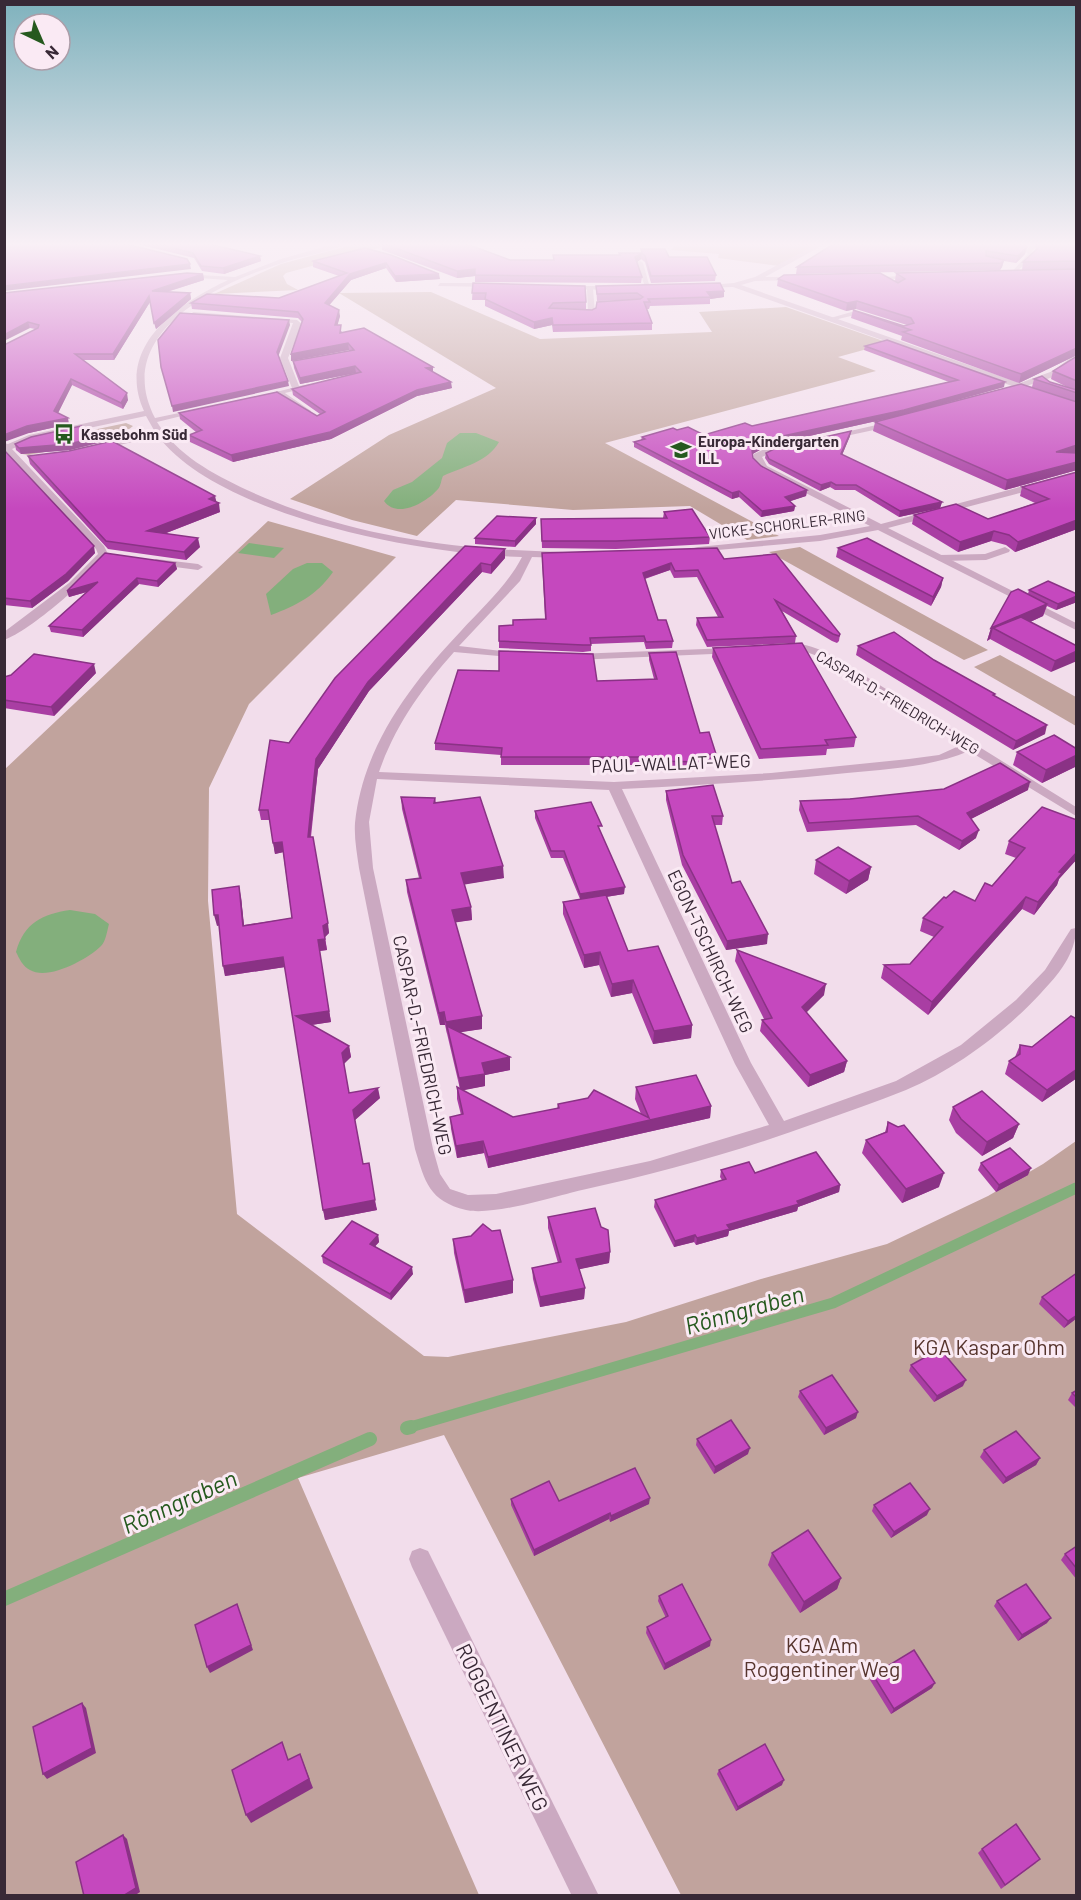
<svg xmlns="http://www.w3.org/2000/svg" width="1081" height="1900" viewBox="0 0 1081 1900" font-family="Barlow,sans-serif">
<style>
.green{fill:#c1a39d}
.water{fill:#83af7c}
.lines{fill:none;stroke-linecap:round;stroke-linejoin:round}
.stream-far1{stroke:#83af7c;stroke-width:11}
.stream{stroke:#83af7c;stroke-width:14}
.service{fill:#cba9c1;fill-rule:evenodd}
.minor{fill:#cba9c1;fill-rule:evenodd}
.wall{fill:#a93ea3}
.shaded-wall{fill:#8a3285}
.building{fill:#c548be;stroke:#8a3285;stroke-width:1.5}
.labels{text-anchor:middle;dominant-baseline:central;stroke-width:6;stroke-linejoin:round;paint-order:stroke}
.far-poi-label{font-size:15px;font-weight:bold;fill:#382936;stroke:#faeaf4;text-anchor:start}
.far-street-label{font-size:15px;fill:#382936;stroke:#faeaf4}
.street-label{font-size:18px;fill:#382936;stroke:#faeaf4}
.near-park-label{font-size:21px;fill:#56342d;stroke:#faeaf4}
.near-street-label{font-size:21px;fill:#382936;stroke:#faeaf4}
.near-water-label{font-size:24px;font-style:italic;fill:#25591e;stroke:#faeaf4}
</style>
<rect width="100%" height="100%" fill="#f2ddeb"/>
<g class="green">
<path d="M359,243H396L286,273L283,276L287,284L298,290L214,294L281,264Z"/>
<path d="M678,243H824L779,266L718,258L719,254L671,250Z"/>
<path d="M431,292L540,339L712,332L699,312L786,307L889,343L838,357L876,371L605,443L779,536L747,540L690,506L573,510L456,500L417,536L352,520L290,499L389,435L496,388L339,293Z"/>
<path d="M126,423L133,426C120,440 51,450 29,455L22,454L19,449L36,442Z"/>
<path d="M268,521L396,557L249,704L209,788L208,901L237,1214L424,1356L448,1357L626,1322L761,1279L887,1244L988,1196L1043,1164L1076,1141V1895H681L444,1435L298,1478L479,1895H5L4,770Z"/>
<path d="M800,547L988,650L964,660L769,552Z"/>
<path d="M1000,655L1076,697V726L974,667Z"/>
</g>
<g class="water">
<path d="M460,433H476L499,442C488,462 462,467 443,476C441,480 441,486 438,489C426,503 397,519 384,501L393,490L412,482L442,458L447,443Z"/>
<path d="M249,543L284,548L274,558L238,553Z"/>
<path d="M307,563H322L333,572C316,596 297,605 271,615L266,594L293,569Z"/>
<path d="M70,910L95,914L109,924C107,931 106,941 101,946C88,959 48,981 30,970C23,967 19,958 16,952C24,923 42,914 70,910Z"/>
</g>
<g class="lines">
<path class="stream-far1" d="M407,1428L833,1303L1076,1188"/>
<g class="stream">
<path d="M407,1428L411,1427"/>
<path d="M4,1599L370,1439"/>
</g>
<g class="service">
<path d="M1033,243H1040L1032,251L1034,255L1013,275H1009L1028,254L1025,251Z"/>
<path d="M640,261L643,263L650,288L645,287L637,263Z"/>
<path d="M590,287L593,289L595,313L572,315V313L588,311L587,289Z"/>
<path d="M855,311L874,318L871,320L855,315L830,321L827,319Z"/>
<path d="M276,391H282L311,411L304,413L276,395Z"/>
<path d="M1005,547L1010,550L1009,552L986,560L940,561L935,558L940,555L985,554Z"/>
<path d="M156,559L198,564L203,567L198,570L152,564L151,562Z"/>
</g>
<g class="minor">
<path d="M338,243H349C331,252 307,255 288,261C222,282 110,331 155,418L198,409L202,411L157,422C177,455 213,474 247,490C347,536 454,550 563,552L568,555L563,558L532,557L520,581L459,646L518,653L524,656L522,658L454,652C422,688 395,726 379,772L614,782L771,773L909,759L939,755L961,745L820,657L801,650L785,651L779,648C793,638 813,647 828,653L1076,807V816L969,751C931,767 889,769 847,773C772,781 697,785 622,789L751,1063L784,1121L896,1081L961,1045L1016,1000L1045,970L1071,929L1076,928C1076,954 1058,975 1041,993C1005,1032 954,1070 906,1090C876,1102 846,1112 816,1123C740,1151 661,1173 582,1190C553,1197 493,1216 466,1210C429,1201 425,1182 415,1149L359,868C357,853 354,838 355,823C363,746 410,685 461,631C483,607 507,586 522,557C425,555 219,517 158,436L98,450L94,447L155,432L146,416L32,440L12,449L104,546L108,554C92,577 30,631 4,640V632L69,583L98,554L96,549L4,451V443L8,444L29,435L144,411C115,347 177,304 228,280L184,277L182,274L235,277L281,259ZM377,779L609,790L735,1064L769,1125L650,1161L496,1194L468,1195L450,1189L440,1174L433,1149L373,868L369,822Z"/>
<path d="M819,243H827L765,277H799L801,280L755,281L741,285L1020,383L1053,371L1073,356H1076V361L1059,375L1006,393H1003V389L1012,386L733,287L700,288L697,286L734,283L755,277Z"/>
<path d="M918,275L916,278L868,280L865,278Z"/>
<path d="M440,283H494L497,285L494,287L438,286Z"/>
<path d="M566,286H617L620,288L617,290L564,289Z"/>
<path d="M193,312L297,320L302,324L288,358L299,386L310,384L314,386L260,399L256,397L292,388L280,358L293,323L191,315Z"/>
<path d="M894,421L898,423L897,425L832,439L828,436Z"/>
<path d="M794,441L798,444L797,446L775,451L762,457L767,466L881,524L1076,472V478L888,528L1076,623V630L878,530L820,541L694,552V548L698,547L820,535L870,526L761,470L754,462V454L769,447Z"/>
<path d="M731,648L737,651L735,653L575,660L569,657L575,654Z"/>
<path d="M420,1548L428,1551L599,1896H572L412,1567L409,1559L412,1551Z"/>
</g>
</g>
<g class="wall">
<path d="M133,243H205L260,256L261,261L224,274L202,271L194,258Z"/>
<path d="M382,243L510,260H553V255H619V253H641V249L669,257L716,275L715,281L651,283L645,262L641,259L637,262L642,277L641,283L475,282V276L457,278L382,250Z"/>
<path d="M835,243H1030L1026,246L1025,254L1016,263L1004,261L1002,267L1000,270L796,274L797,267Z"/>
<path d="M1077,243V355L1019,383L901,340L902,336L851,318L853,310L904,326L907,325L856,309L846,311L777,286L778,279L895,281L896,273L1076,269L1022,270L1023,262L1035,252L1036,244Z"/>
<path d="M365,248L440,279L396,282L386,268L351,280L329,305L340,316L337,325L342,332L433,372L452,388L417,396L331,439L233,462L190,442L189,435L196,432L180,419L179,413L317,416L320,414L293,395L292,389L356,374V373L300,384L294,368L293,361L349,351V350L291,361L302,322L298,318L192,309L191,303L279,298L339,276L313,267V261Z"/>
<path d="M203,274L204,280L167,292L190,293L191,299L156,329L150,302L114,360H83L128,400L123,409L72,385L58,413L69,424L29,433L35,329L30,328L4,293Z"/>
<path d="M473,283L586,302V309H570L592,310L634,300L597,301L596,286L724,291V297L710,299V304L650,306L649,309H647L652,323V330L553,332L552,325L534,329L485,306V300H472Z"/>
<path d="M865,346L1004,387L915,412L1032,387L1034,379L1071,389L1051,379L1053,371L1077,356V470L1005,490L873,431L875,422L899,416L769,445L752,454L753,458L761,466L807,490L806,496L790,501L795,506L794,511L761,517L739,497L732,499L634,447V442L641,440L642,437L677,430L704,435L752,426L949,382L864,350Z"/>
<path d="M851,431L850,436L842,455L942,502L940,508L899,517L855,490H835L830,487L820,491L769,464L765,458L766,453Z"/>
<path d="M101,437L102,442L70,450L21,454L16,450L15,444Z"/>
<path d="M4,450L95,553L68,581L32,608L4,605Z"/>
<path d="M28,456L216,502L220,512L164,534L200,547L186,560L108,549L30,464Z"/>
<path d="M1077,472V529L1015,552L1006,545L991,541L958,552L912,524L914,515L988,519L1035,503L1020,496L1022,487Z"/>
<path d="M664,512L710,537L709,544L616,549L542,548L541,519L663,518Z"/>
<path d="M536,518V524L515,547L475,544V538Z"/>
<path d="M465,546L505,558L491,574L482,572L369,691L318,769L311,837L329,933L325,937L327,950L319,951L331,1022L311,1025L349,1046L351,1057L344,1063L349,1093L380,1098L355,1120L363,1164L377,1210L325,1220L285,967L225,976L219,925L217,926L241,897L244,925L292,918L283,852L275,854L270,820H261L259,810L289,743Z"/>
<path d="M838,548L943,578L941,587L931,606L836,557Z"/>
<path d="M542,559H724L840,634L839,641L837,643L832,641L782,611L796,636L795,643L707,647L696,625L697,618L718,617L697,577L674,578L670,570L645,579L658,620L673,641L672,648L646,649L644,642L591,644V651L583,652L499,648V626L513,625L545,619Z"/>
<path d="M175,563L177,569L158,587L139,584L83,637L51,632L49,626L87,592L69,597L67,591Z"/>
<path d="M1029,590L1077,594V602L1056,610L1047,606L1043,616L1030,622L1077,646L1051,672L990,639L987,641L991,628L1028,594Z"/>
<path d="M858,646L934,660L995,694V696L1045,734L1013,750L856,655Z"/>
<path d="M713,648L856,737L854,747L827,749L826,755L759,759L712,657Z"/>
<path d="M649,653L700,733L716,754L715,762H706L705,770L654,769L653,765H501V755L435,750V743L597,681L654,679L649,660Z"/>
<path d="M96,673L54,716L4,708V677Z"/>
<path d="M1077,749V766L1042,783L1013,765L1017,752Z"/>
<path d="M1028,790L971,819L976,838L959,850L916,825L807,832L799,810L800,801Z"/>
<path d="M666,791L723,816L722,825H714L732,883L767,944L726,950L682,865L666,800Z"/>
<path d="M401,797L435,798L436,803L504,878L464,884L471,907L472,920L455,922L482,1016V1029L460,1032L510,1070L485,1075V1086L462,1090L513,1117L557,1109L558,1104L641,1114L635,1099L636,1087L711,1106L710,1118L488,1168L484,1153L457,1158L451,1129L450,1117L461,1115L457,1099V1087L460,1089L445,1025H440L407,892L406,880L419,878L402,809Z"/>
<path d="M535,811L601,833L624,894L606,897L628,951L692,1025L691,1038L653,1044L632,993L611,997L599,965L584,968L563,914V902L580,899L563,858H551L535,818Z"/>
<path d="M1077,820V859L1059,879L1057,885L1034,915L1022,909L928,1015L881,978L884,965L910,964L934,937L920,931L923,918L946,898L975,901L992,886L1016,858L1005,854L1009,841Z"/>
<path d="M816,860L871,867L868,880L846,894L814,874Z"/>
<path d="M737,950L824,995L806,1012L847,1061L844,1072L808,1087L760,1031L762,1020L764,1019L735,961Z"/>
<path d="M1077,1019V1078L1042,1102L1005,1074L1009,1061L1015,1057L1020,1045L1032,1047Z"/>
<path d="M953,1107L1019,1124L1013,1138L982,1156L956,1133L949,1120Z"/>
<path d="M888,1122L939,1187L902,1203L862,1153L866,1140L885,1132Z"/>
<path d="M981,1163L1028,1175L996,1192L978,1170Z"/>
<path d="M721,1170L755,1173L840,1185L839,1192L798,1207L797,1211L729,1231L728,1236L696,1245L694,1242L674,1247L654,1207L655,1200L722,1180L720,1177Z"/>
<path d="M548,1217L610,1252L609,1263L579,1269L585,1288L584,1299L540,1307L533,1279L532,1268L558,1263L548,1228Z"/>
<path d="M378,1235L379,1242L375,1246L413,1274L391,1300L323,1263L322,1256Z"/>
<path d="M453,1239L513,1280V1293L465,1303L454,1253Z"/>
<path d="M1077,1273V1318L1064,1328L1039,1304L1042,1297Z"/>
<path d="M911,1365L963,1386L934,1402L909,1371Z"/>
<path d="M1077,1390V1409L1068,1400L1072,1393Z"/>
<path d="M800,1391L856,1418L824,1435L798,1397Z"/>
<path d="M697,1439L748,1454L714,1474L696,1445Z"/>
<path d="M984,1450L1040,1458L1036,1465L1003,1484L980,1457Z"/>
<path d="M511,1499L559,1501L649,1504L610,1522L609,1519L534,1556L511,1505Z"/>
<path d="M874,1505L927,1515L891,1538L872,1511Z"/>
<path d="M1077,1546V1580L1061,1560L1065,1554Z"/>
<path d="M772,1553L841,1578L837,1589L800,1613L768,1565Z"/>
<path d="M659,1596L710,1646L664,1670L646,1633L647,1627L666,1618L658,1601Z"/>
<path d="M997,1601L1047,1623L1018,1641L994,1606Z"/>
<path d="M873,1675L932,1688L891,1714L870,1680Z"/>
<path d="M719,1770L782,1785L736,1811L717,1774Z"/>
<path d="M982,1849L1036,1863L1001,1889L978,1853Z"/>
</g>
<g class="shaded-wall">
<path d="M1027,247L1025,254L1016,263L1018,256Z"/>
<path d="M642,253L641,259L635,264V257Z"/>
<path d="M260,256L261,261L224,274L223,268Z"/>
<path d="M1004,260L1002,267L1000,270L1001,263Z"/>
<path d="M386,263V268L351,280L326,309L325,303L350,274Z"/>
<path d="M190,264L191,269L4,291V286Z"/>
<path d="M475,269V276L457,278V271Z"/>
<path d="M203,274L204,280L153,296L152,291Z"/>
<path d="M439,274L440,279L396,282L395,276Z"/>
<path d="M724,291V297L710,299L711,297L707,292Z"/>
<path d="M190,293L191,299L156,329L154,323Z"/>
<path d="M149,296L150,302L114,360L113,354Z"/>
<path d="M857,301L856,309L846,311L847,303Z"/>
<path d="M339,310L340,316L336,331L335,325Z"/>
<path d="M552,318V325L534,329V322Z"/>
<path d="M289,320L290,325L278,357L277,352Z"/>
<path d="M28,322L30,328L4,341V335Z"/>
<path d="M348,343L349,350L291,361V354Z"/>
<path d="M1077,348V355L1019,383L1021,374Z"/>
<path d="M355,366L356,373L300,384V378Z"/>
<path d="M433,367V373L426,368Z"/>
<path d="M71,379L72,385L56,417L54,411Z"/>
<path d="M288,381L289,386L173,412L172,406Z"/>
<path d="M451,382L452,388L417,396L331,439L233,462L231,455L417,390Z"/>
<path d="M1005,382L1004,387L903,415L769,445L751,455L752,450L769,439Z"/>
<path d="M127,393L128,400L123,409L121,403Z"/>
<path d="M68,418L69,424L29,433L4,442V435L27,426Z"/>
<path d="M851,431L850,436L840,460L841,454Z"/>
<path d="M101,437L102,442L70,450L21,454L19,448Z"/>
<path d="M1077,445V453L1056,452Z"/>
<path d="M1077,462V470L1005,490L1007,480Z"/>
<path d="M831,482L830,487L820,491L821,485Z"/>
<path d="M807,490L806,496L785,503V497Z"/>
<path d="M739,491V497L732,499V493Z"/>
<path d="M215,496L217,504L219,503L220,512L148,540L147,531Z"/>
<path d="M942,502L940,508L899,517L900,511Z"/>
<path d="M795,506L794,511L761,517L762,511Z"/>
<path d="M1077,515V529L1015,552L1018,542Z"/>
<path d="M536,518V524L515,547V541Z"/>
<path d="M994,531L991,541L958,552L960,542Z"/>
<path d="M198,538L200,547L186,560L184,552Z"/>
<path d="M94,546L95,553L68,581L32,608L30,601Z"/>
<path d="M505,549V558L491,574V565Z"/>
<path d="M175,563L177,569L158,587L157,581Z"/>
<path d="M481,563L482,572L369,691L318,769L309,848L308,837L316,759L368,682Z"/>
<path d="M671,563L670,570L643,579V573Z"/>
<path d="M137,578L139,584L83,637L82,630Z"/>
<path d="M943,578L941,587L931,606L933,597Z"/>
<path d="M98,582L100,588L69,597L67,591Z"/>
<path d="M1077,596V602L1056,610L1058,604Z"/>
<path d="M1047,604L1043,616L1004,634L993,628L990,639L987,641L991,628Z"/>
<path d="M1077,651V661L1051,672L1055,661Z"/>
<path d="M94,664L96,673L54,716L51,707Z"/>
<path d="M1047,725L1045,734L1013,750L1016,741Z"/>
<path d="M1077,755V766L1042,783L1046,770Z"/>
<path d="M1030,782L1028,790L965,822L967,813Z"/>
<path d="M979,830L976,838L959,850L962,841Z"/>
<path d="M282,842L284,852L275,854L273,843Z"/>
<path d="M1077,852V859L1059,879L1057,885L1034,915L1038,902L1059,872Z"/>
<path d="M503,866L504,878L462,885L461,873Z"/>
<path d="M871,867L868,880L846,894L849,881Z"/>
<path d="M239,886L241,897L245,936L243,926Z"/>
<path d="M625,887L624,894L580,901V894Z"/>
<path d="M1026,897L1022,909L928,1015L932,1002Z"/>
<path d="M471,907L472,920L452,923V910Z"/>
<path d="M214,915H218L220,925L217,926Z"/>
<path d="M328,923L329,933L325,937L323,926Z"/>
<path d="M768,934L767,944L726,950L727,941Z"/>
<path d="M325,939L327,950L319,951L331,1022L298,1027L296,1016L318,940Z"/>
<path d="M600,952L599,965L584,968V955Z"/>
<path d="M283,957L285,967L225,976L223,966Z"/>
<path d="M633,980L632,993L611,997L612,984Z"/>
<path d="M826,984L824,995L800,1019L802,1007Z"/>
<path d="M444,1012L445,1025H440L439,1013Z"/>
<path d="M482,1016V1029L449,1034L447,1026V1034L446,1022Z"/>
<path d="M692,1025L691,1038L653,1044L654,1031Z"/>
<path d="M349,1046L351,1057L344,1064L342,1053Z"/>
<path d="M510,1057V1070L485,1075V1086L460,1091L459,1078L482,1063Z"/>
<path d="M847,1061L844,1072L808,1087L810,1075Z"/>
<path d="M1077,1069V1078L1042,1102L1047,1090Z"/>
<path d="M378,1088L380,1098L355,1120L353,1110Z"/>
<path d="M711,1106L710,1118L488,1168V1157Z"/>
<path d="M1019,1124L1013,1138L982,1156L987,1142Z"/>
<path d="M483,1141L484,1153L457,1158L456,1146Z"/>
<path d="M1031,1168L1028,1175L996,1192L999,1185Z"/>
<path d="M944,1173L939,1187L902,1203L906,1189Z"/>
<path d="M840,1185L839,1192L798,1207L797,1211L729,1231L728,1236L696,1245L697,1238L727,1225Z"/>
<path d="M375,1200L377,1210L325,1220L323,1210Z"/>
<path d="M378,1235L379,1242L371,1251L370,1244Z"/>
<path d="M695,1235L694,1242L674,1247L675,1241Z"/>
<path d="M610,1252L609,1263L576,1270V1259Z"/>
<path d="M412,1267L413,1274L391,1300L390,1294Z"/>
<path d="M513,1280V1293L465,1303L464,1290Z"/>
<path d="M585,1288L584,1299L540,1307V1297Z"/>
<path d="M1077,1315V1318L1064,1328L1068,1321Z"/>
<path d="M966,1380L963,1386L934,1402L937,1396Z"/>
<path d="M858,1412L856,1418L824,1435L826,1428Z"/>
<path d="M750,1448L748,1454L714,1474L715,1467Z"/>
<path d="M1040,1458L1036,1465L1003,1484L1006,1478Z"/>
<path d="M650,1498L649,1504L610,1522L611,1516Z"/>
<path d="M930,1509L927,1515L891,1538L894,1532Z"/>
<path d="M610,1513L609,1519L534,1556V1550Z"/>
<path d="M841,1578L837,1589L800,1613L804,1602Z"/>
<path d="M237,1604L253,1650L210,1673L207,1667Z"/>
<path d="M1051,1618L1047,1623L1018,1641L1022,1635Z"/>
<path d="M711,1640L710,1646L664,1670L665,1664Z"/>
<path d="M935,1683L932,1688L891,1714L894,1709Z"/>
<path d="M82,1703L86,1708L96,1753L47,1779L43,1774Z"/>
<path d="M300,1754L313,1788L251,1823L246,1815Z"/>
<path d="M784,1780L782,1785L736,1811L738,1807Z"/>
<path d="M123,1835L127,1839L140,1892L134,1896H123Z"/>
</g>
<g class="building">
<path d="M4,243H122L187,259L190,264L4,286Z"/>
<path d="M154,243H205L260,256L223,268L201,266L193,253Z"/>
<path d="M382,243H464L510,260H554L553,255H620L619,253H642L641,249H665L669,257H707L716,275L651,276L645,256L642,253L635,257L642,277L475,275V269L457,271Z"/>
<path d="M835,243H1025L1027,247L1018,256L986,251V256L1004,260L1001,263L797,267Z"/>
<path d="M1037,243H1077V261L1023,262L1037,249L1036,244Z"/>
<path d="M365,248L391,255L439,274L395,276L386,263L350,274L325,303L339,310L335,325H341L340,333L364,328L433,367L426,368L451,382L417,390L330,432L231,455L189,435L202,430L179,413L277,392L317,416L325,412L292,389L361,372L355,366L300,378L293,361L354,350L348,343L291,354L303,319L298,312L191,303L207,294L279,298L347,273L313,261Z"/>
<path d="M1077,269V348L1021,374L903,332L911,330L853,310L904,326L914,323L911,318L857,301L847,303L778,279L784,275L880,273L898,283L905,279L896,273Z"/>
<path d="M187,273L203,274L152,291L190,293L154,323L149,296L113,354H75L127,393L121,403L71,379L54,411L68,418L27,426L4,435V345L38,328L39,325L28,322L4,335V293Z"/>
<path d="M473,283L585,286L586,302L553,303L549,308L592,310L596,308L597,302L640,299L643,297L637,293L597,294L596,286L720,283L724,291L707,292L711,297L648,299L650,302H644L652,323L553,325L552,318L534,322L485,299L486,293H472Z"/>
<path d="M180,313L289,320L277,352L288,381L172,406L161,367L158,340Z"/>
<path d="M887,340L1005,382L904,410L769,439L752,450L753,458L761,466L807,490L785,497L795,506L762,511L739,491L732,493L634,442L645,439L642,437L673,428L677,430L688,427L704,435L745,423L752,426L958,380L865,346Z"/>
<path d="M1077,356V381L1053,371Z"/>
<path d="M1042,376L1050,382L1077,390V393L1034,379Z"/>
<path d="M1021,384L1077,402V445L1056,452L1077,453V462L1007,480L875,422Z"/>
<path d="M81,426L101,437L68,444L19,448L15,444L31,437Z"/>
<path d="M851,431L841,454L942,502L900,511L856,485H836L831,482L821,485L769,459L766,453L776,448Z"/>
<path d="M112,441L215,496L209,499L219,503L147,531L198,538L184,552L106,541L28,456L69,451Z"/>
<path d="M4,450L94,546L66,574L30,601L4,598Z"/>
<path d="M1077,472V520L1018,542L1009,535L994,531L960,542L914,515L956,504L988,519L1049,499L1022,487Z"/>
<path d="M692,509L710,537L616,541H542L541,519L667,518L664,512Z"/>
<path d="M497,516L536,518L515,541L475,538Z"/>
<path d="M867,538L943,578L933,597L838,548Z"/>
<path d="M465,546L505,549L491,565L481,563L368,682L316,759L308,837H313L328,923L323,926L325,939L318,940L329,1011L296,1016L349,1046L342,1053L349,1093L378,1088L353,1110L363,1164L369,1163L375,1200L323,1210L283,957L223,966L218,915H214L212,890L239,886L243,926L292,918L282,842L273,843L268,810H259L270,740L289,743L335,678Z"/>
<path d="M717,548L724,559L776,554L840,634L839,636L833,634L775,600L796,636L707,640L697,618L723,617L698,570L675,571L671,563L643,573L658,620H666L673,641L646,642L644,636L590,638L591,645H583L499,641V626L513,625V620L546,619L542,553Z"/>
<path d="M105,553L175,563L157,581L137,578L82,630L49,626L98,582L67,591Z"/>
<path d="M1048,581L1077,594V596L1058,604L1029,590Z"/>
<path d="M1018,589L1047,604L991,628L1011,592Z"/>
<path d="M1021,617L1077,646V651L1055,661L993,628Z"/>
<path d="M894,632L934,660L995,694L993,695L1047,725L1016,741L858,646Z"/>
<path d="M802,643L856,737L825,740L828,745L761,749L713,648Z"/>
<path d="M499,651L593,654L597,681L657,679L649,653L676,652L700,733L709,732L716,754L703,755L706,762L654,761L653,757H501L502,748L435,743L458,670L499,671Z"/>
<path d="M34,654L94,664L51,707L4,700V677L11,675Z"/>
<path d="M1054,735L1077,749V755L1046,770L1017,752Z"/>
<path d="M1000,763L1030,782L967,813L979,830L962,841L918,816L809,823L800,801L850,799L944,789Z"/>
<path d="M713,785L723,816H712L732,883L740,881L768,934L727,941L683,855L666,791Z"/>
<path d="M401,797L435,798L434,803L480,797L503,866L461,873L471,907L452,910L482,1016L446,1022L444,1012L439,1013L406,880L421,878Z"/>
<path d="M591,802L602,826H598L625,887L580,894L564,851H551L535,811Z"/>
<path d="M1042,807L1077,820V852L1059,872L1062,873L1038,902L1026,897L932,1002L884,965L910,964L943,927L923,918L944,897L946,898L954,891L975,901L985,883L992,886L1025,848L1009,841Z"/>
<path d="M838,847L871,867L849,881L816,860Z"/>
<path d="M606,895L628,951L658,946L692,1025L654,1031L633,980L612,984L600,952L584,955L563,902Z"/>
<path d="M737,950L826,984L802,1007L847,1061L810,1075L762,1020L772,1018Z"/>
<path d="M1071,1016L1077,1019V1069L1047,1090L1009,1061L1020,1054V1045L1032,1047Z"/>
<path d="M447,1026L510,1057L482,1063L485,1074L459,1078Z"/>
<path d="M696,1075L711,1106L488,1157L483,1141L456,1146L450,1117L463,1114L457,1087L513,1117L559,1108L558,1104L588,1098L594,1090L649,1118L636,1087Z"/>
<path d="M982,1091L1019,1124L987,1142L961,1119L953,1107Z"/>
<path d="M888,1122L898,1127L904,1125L944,1173L906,1189L866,1140L887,1132Z"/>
<path d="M1010,1148L1031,1168L999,1185L981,1163Z"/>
<path d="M816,1152L840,1185L797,1201L799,1204L727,1225L730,1229L697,1238L695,1235L675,1241L655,1200L726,1179L721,1170L749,1162L755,1173Z"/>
<path d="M595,1208L601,1227L608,1230L610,1252L576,1259L585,1288L540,1297L532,1268L561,1262L548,1217Z"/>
<path d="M352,1221L378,1235L370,1244L412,1267L390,1294L322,1256Z"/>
<path d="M483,1224L492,1231L500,1230L513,1280L464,1290L453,1239L471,1236Z"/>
<path d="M1077,1273V1315L1068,1321L1042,1297Z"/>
<path d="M940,1349L966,1380L937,1396L911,1365Z"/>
<path d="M832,1375L858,1412L826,1428L800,1391Z"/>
<path d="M1077,1390V1398L1072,1393Z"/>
<path d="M731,1420L750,1448L715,1467L697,1439Z"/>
<path d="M1016,1431L1040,1458L1006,1478L984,1450Z"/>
<path d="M635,1468L650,1498L611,1516L610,1513L534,1550L511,1499L549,1481L559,1501Z"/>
<path d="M910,1483L930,1509L894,1532L874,1505Z"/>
<path d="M808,1530L841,1578L804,1602L772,1553Z"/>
<path d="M1077,1546V1569L1065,1554Z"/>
<path d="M682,1584L711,1640L665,1664L647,1627L668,1616L659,1596Z"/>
<path d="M1026,1584L1051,1618L1022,1635L997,1601Z"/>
<path d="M237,1604L251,1645L207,1667L195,1625Z"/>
<path d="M914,1650L935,1683L894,1709L873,1675Z"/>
<path d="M82,1703L92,1748L43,1774L33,1727Z"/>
<path d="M282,1742L288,1760L300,1754L309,1779L246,1815L232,1770Z"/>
<path d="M765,1744L784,1780L738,1807L719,1770Z"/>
<path d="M1016,1824L1040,1859L1005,1885L982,1849Z"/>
<path d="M123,1835L136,1888L123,1896H84L76,1862Z"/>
</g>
<linearGradient id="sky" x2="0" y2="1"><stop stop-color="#7fb2bd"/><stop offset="0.48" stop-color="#f9f0f6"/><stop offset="1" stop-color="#f9f0f6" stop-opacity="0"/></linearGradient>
<rect width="1081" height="509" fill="url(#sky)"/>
<defs>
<g id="bus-bare" transform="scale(1.62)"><path d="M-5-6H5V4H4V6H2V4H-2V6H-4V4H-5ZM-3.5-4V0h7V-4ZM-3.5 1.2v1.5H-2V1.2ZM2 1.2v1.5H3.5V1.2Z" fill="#25591e" stroke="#faeaf4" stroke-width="2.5" paint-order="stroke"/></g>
<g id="school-bare" transform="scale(1.62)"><path d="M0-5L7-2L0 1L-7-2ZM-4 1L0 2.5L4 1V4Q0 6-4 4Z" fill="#25591e" stroke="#faeaf4" stroke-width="2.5" paint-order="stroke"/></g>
</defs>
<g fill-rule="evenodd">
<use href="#bus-bare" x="64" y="434"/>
<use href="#school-bare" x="681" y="450"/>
</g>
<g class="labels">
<g class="far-poi-label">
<text x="81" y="434">Kassebohm Süd</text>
<text x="698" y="441">Europa-Kindergarten<tspan x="698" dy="17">ILL</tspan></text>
</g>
<g class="far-street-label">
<text transform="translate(787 524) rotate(-7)">VICKE-SCHORLER-RING</text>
<text transform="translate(898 702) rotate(31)">CASPAR-D.-FRIEDRICH-WEG</text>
</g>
<g class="street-label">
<text transform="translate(671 763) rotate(-2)">PAUL-WALLAT-WEG</text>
<text transform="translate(711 951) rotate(65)">EGON-TSCHIRCH-WEG</text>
<text transform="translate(423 1045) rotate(78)">CASPAR-D.-FRIEDRICH-WEG</text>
</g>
<g class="near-park-label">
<text x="989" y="1346">KGA Kaspar Ohm</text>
<text x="822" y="1644">KGA Am<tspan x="822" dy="24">Roggentiner Weg</tspan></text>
</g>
<g class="near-street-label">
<text transform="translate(503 1727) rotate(64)">ROGGENTINER WEG</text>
</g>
<g class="near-water-label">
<text transform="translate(744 1309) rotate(-16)">Rönngraben</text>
<text transform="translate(179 1501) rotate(-24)">Rönngraben</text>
</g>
</g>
<rect width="1081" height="1900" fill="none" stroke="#382936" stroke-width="12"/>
<g transform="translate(42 42) rotate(136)"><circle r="28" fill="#faeaf4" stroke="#ac9da8" stroke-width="1.5"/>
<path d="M0-4.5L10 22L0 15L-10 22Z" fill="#25591e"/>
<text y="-9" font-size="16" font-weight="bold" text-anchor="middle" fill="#382936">N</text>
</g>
</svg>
